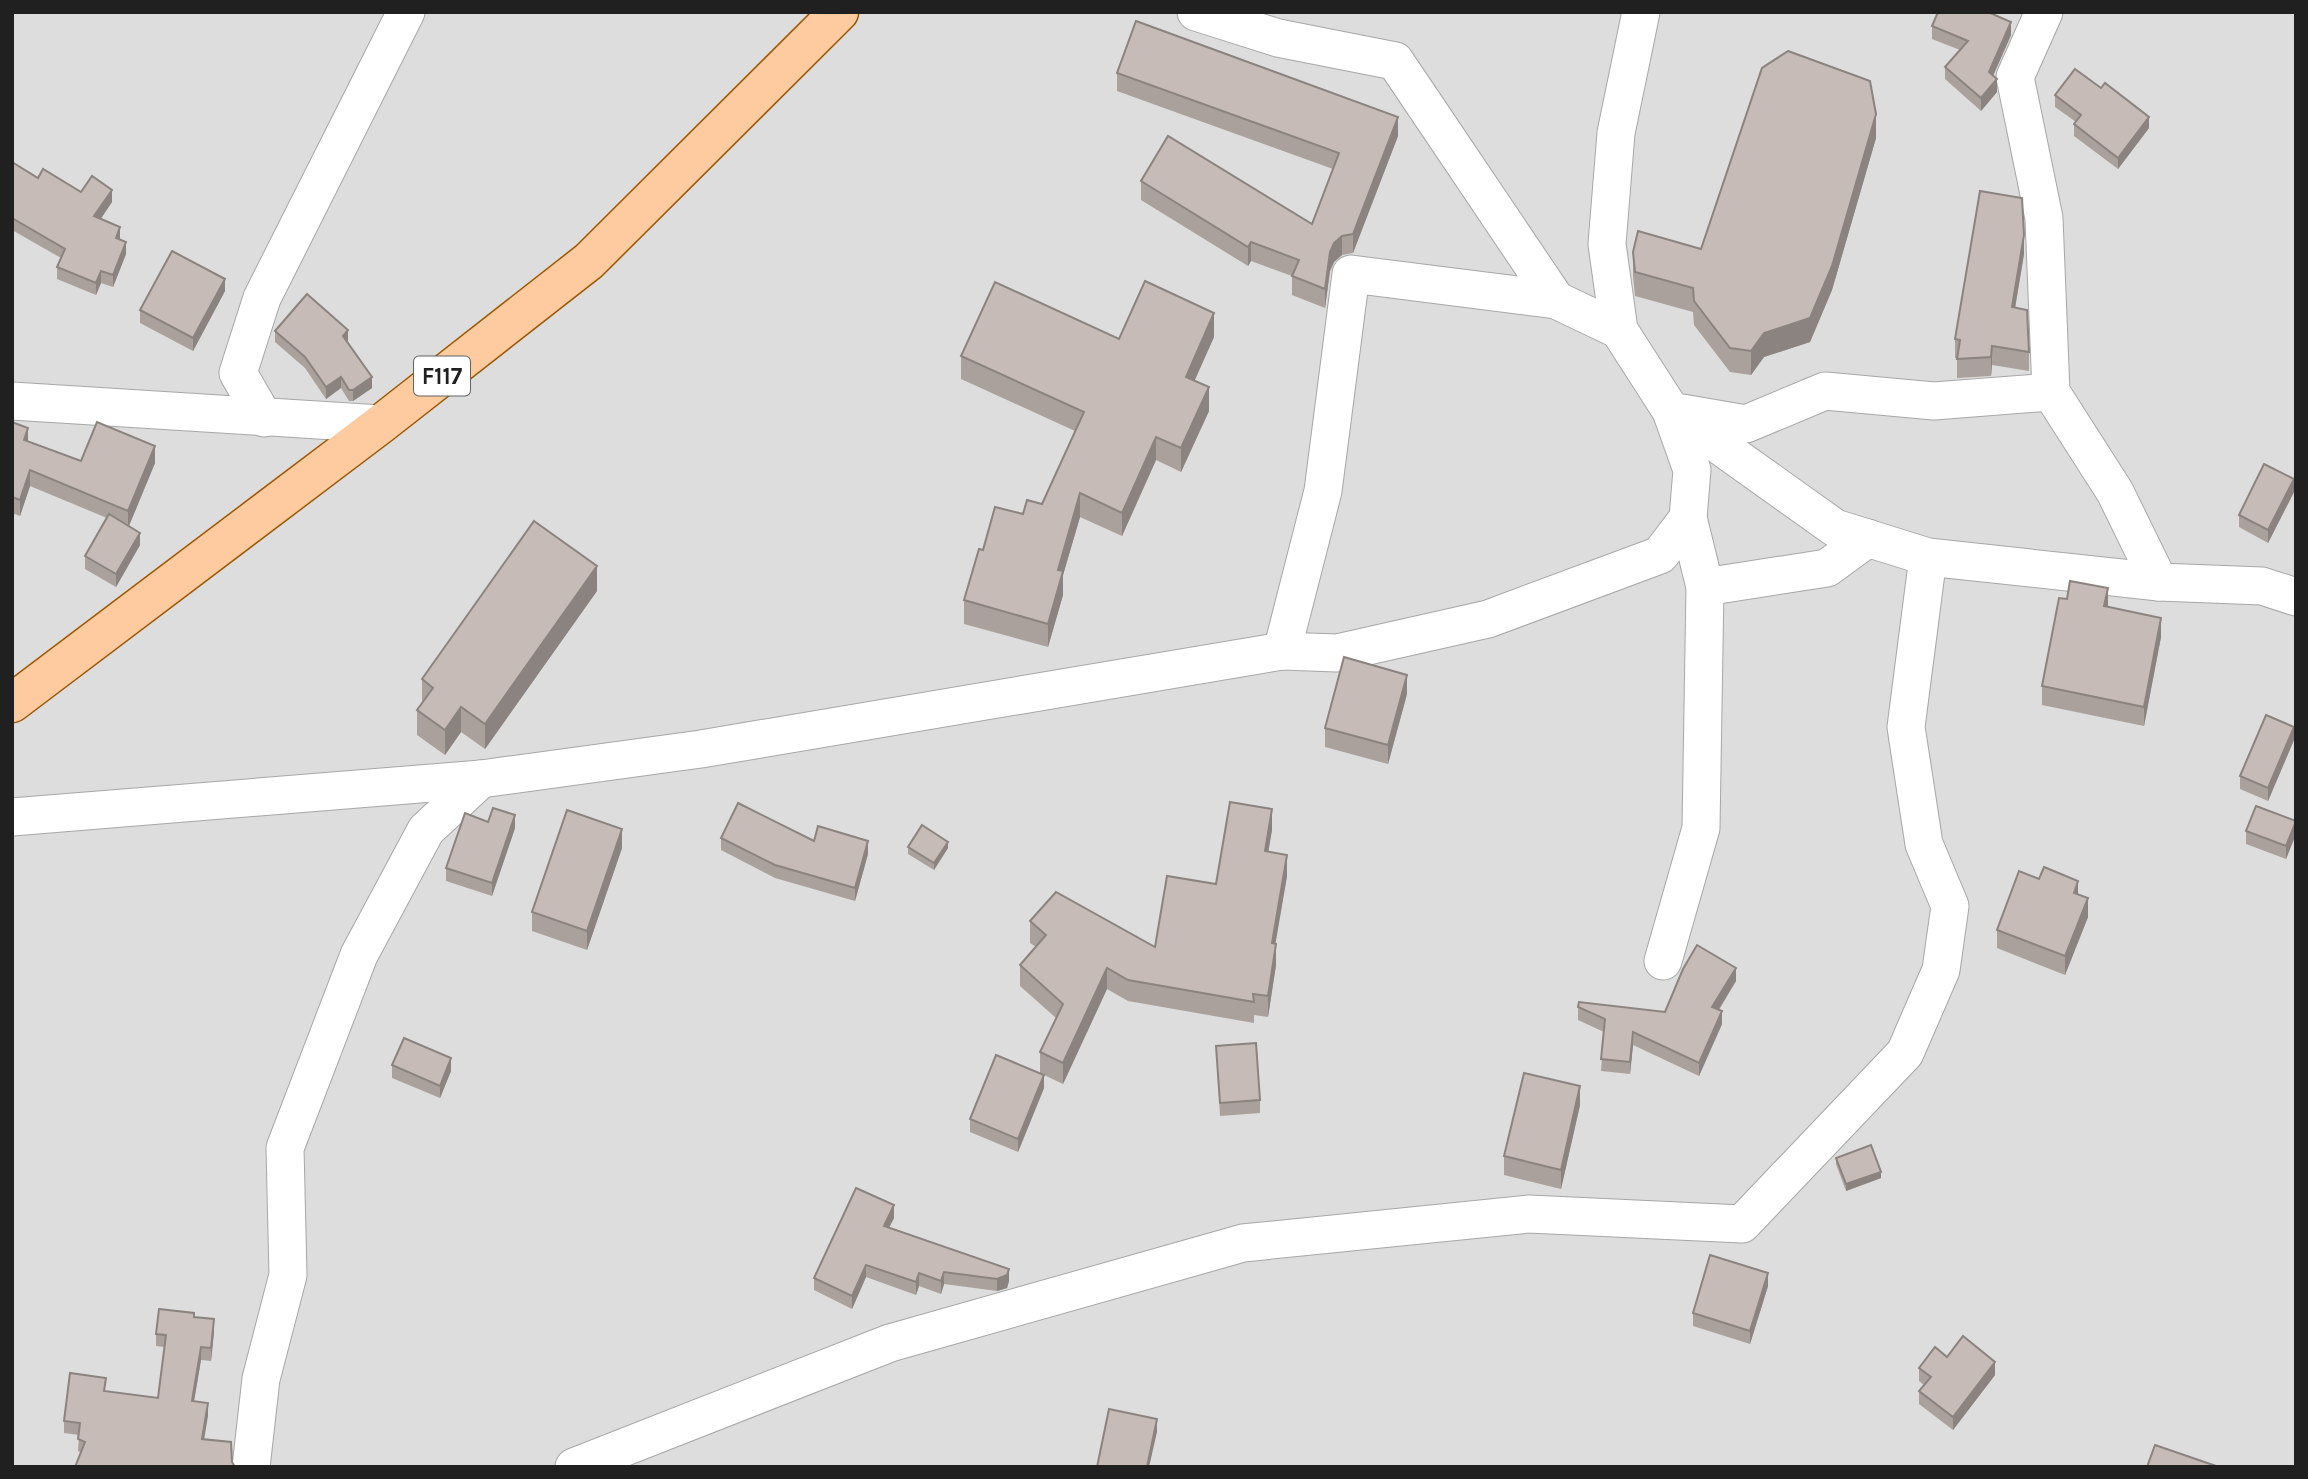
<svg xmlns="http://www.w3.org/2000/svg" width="2308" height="1479" viewBox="0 0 2308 1479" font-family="Karla,sans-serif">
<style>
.residential{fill:#dedddd}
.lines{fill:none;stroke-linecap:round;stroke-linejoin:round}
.minor-casing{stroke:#a7a7a7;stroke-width:39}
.primary-casing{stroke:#9d5700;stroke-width:41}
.minor{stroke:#fff;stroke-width:37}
.primary{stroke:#feca9f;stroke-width:38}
.wall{fill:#aaa19d}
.shaded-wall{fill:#8b837f}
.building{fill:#c6bbb6;stroke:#8b837f;stroke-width:2}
.labels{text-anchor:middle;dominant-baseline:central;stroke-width:5;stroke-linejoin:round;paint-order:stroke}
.shield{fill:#fff;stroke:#636363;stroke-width:2}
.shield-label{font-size:23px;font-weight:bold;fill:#202020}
</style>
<rect width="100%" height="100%" fill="#f1ece7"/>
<rect class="residential" x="12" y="12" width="2284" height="1455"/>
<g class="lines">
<g class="minor-casing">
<g id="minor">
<path d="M1196,12L1278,38L1395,61L1556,300L1351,274L1323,491L1282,651"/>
<path d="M2044,12L2015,77L2044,218L2051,392L2115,492L2159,582"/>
<path d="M1556,300L1619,330"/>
<path d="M12,401L381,424"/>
<path d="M1671,411L1835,528L1928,557L2159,582L2262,586L2296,597"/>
<path d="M1682,413L1746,424L1825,391L1934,401L2051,392"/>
<path d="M264,418L238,373L262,298L406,12"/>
<path d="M1705,587L1827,568L1868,538"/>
<path d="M12,817L481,779L701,749L1282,651L1337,653L1488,619L1660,555L1688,518L1692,470L1671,411L1619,330L1607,244L1616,133L1641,12"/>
<path d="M1663,961L1701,828L1705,587L1688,518"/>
<path d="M251,1467L261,1379L288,1275L285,1148L359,955L426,830L481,779"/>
<path d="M574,1467L890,1343L1243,1243L1529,1214L1742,1224L1905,1053L1941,970L1950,906L1924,844L1906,727L1928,557"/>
</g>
</g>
<g class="primary-casing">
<path id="primary" d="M12,703L381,424L589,261L839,12"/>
</g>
<use href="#minor" class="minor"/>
<use href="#primary" class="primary"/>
</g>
<g class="wall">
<path d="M1932,26L2011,35L1993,76L1997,92L1981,111L1945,79V67L1960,50L1932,39Z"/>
<path d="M1117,73L1398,136L1353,253L1342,255L1334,262L1330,271L1325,308L1292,295V276L1251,261L1248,266L1141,200V181L1312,224L1333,169L1117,91Z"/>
<path d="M2101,88L2149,128L2118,169L2074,136V124L2076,122L2055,107V95Z"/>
<path d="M1876,138L1832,290L1810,342L1764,357L1751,375L1730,372L1694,325L1693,312L1635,296L1633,276V252L1701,249Z"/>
<path d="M12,162L38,178L112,202L101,219L120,240L126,254L113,287L101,283L96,295L57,279V267L61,258L12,230Z"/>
<path d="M2024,254L2015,308L2029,352V371L1992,365L1991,376L1957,378V358H1955V339Z"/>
<path d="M225,291L193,351L140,323V310Z"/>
<path d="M275,331L348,341V342L372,388L353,401H349L341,388L326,399L305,368L275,342Z"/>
<path d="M1214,337L1194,381L1209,411L1181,472L1156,460L1122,536L1080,517L1063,575V595L1048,647L964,624V600L983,550L1023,514L1042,504L1075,431L961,379V356L1119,339Z"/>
<path d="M12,422L28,442L81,461L155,463L129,526L140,545L116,587L85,569V556L107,518L30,486L20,516L12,513Z"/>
<path d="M2294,492L2268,543L2239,527V515Z"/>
<path d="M597,591L485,749L461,732L445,755L417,735V710L422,704V679Z"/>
<path d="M2108,607L2161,637L2144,726L2042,705V686Z"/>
<path d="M1407,694L1388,764L1325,747V728Z"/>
<path d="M2294,740L2268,801L2240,789V776Z"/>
<path d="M2296,821V834L2286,859L2246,844V831Z"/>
<path d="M488,822L515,828L492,896L446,881V868Z"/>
<path d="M1272,830L1268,851L1287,876L1275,944L1276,965L1268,1017L1254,1015V1023L1128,1001L1107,989L1063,1084L1040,1073V1052L1056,1018L1020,986V965L1036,947L1030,943V921L1155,947L1216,884Z"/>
<path d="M721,838L814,841L868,854L855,901L775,878L721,850Z"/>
<path d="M908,847L948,848L934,870L908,854Z"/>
<path d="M622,848L587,950L532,931V912Z"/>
<path d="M2078,895L2088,917L2065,975L1997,948V930Z"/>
<path d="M1736,981L1719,1010L1722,1024L1699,1076L1633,1045L1630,1074L1601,1071L1604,1032L1578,1020V1007L1665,1012Z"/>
<path d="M1216,1046L1260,1100V1113L1220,1116Z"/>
<path d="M392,1065L451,1071L440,1098L392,1078Z"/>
<path d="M1044,1088L1018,1152L970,1132V1119Z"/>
<path d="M1580,1105L1561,1189L1504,1175V1156Z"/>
<path d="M1836,1158L1881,1178L1846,1191L1836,1164Z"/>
<path d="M894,1218L889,1227L1009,1281L1007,1288L997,1291L944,1284L941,1294L919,1286L916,1295L866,1277L852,1309L814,1290V1278Z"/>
<path d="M1768,1286L1750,1344L1693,1326V1313Z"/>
<path d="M194,1317L214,1332L211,1361L201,1360L194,1401L208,1416L80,1452L78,1451L79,1435L64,1433V1421L106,1391L158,1398L164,1347L156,1346V1334Z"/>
<path d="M1947,1357L1995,1375L1953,1430L1919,1404V1391L1924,1385L1919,1381V1368Z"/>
</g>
<g class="shaded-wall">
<path d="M2011,22V35L1989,85V72Z"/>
<path d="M1997,79V92L1981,111V98Z"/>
<path d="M1876,114V138L1832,290L1810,342L1764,357L1751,375V351Z"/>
<path d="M1398,117V136L1353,253V234Z"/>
<path d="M2149,117V128L2118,169V158Z"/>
<path d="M112,190V202L94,228V216Z"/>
<path d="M120,227V239L116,250V238Z"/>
<path d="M2024,235V254L2012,326V307Z"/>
<path d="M1342,236V255L1334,262L1330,271L1325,308V289L1330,252L1334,243Z"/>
<path d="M126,242V254L113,287V275Z"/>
<path d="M1251,242V261L1248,266V247Z"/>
<path d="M101,271V283L96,295V283Z"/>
<path d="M225,279V291L193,351V338Z"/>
<path d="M1214,313V337L1186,400V377Z"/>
<path d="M348,330V341L343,347V336Z"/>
<path d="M1992,346V365L1991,376V357Z"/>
<path d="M341,377V388L326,399V387Z"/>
<path d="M372,377V388L353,401V390Z"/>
<path d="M1209,387V411L1181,472V448Z"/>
<path d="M28,428V444L24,440Z"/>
<path d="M1156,437V460L1122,536V513Z"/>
<path d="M155,446V463L128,528V511Z"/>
<path d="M30,470V486L20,516V500Z"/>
<path d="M2294,479V492L2268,543V530Z"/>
<path d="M1080,493V517L1063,575V595L1048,647V624L1058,570Z"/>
<path d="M140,533V545L116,587V574Z"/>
<path d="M597,566V591L485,749V724Z"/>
<path d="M2108,588V607L2104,606Z"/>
<path d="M2161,618V637L2144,726V707Z"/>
<path d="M1407,675V694L1388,764V745Z"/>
<path d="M461,707V732L445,755V730Z"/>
<path d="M2294,727V740L2268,801V788Z"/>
<path d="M1272,809V830L1265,872V851Z"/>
<path d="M515,815V828L492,896V883Z"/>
<path d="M2296,822V834L2286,859V846Z"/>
<path d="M622,829V848L587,950V931Z"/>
<path d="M868,841V854L855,901V888Z"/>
<path d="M948,842V848L934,870V863Z"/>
<path d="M1287,855V876L1272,964V943Z"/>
<path d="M2078,881V900L2074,893Z"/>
<path d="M2088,898V917L2065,975V956Z"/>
<path d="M1276,944V965L1268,1017V996Z"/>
<path d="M1107,968V989L1063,1084V1063Z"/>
<path d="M1736,968V981L1712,1020V1007Z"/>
<path d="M1722,1011V1024L1699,1076V1063Z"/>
<path d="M1633,1032V1045L1630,1074V1062Z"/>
<path d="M451,1058V1071L440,1098V1086Z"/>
<path d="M1044,1075V1088L1018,1152V1139Z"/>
<path d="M1580,1086V1105L1561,1189V1170Z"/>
<path d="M1881,1172V1178L1846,1191V1184Z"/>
<path d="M894,1205V1218L884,1238V1226Z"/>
<path d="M866,1265V1277L852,1309V1296Z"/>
<path d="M1009,1269V1281L1007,1288L997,1291V1279Z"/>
<path d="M944,1272V1284L941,1294V1281Z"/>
<path d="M919,1273V1286L916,1295V1282Z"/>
<path d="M1768,1273V1286L1750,1344V1331Z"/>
<path d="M214,1319V1332L211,1361V1348Z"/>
<path d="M201,1347V1360L192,1413V1401Z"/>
<path d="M1995,1362V1375L1953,1430V1417Z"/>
<path d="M208,1403V1416L202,1452V1439Z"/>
<path d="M1157,1419V1432L1149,1467H1147Z"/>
</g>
<g class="building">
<path d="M1938,12H1988L2011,22L1989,72L1997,79L1981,98L1945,67L1968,41L1932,26Z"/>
<path d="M1136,21L1398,117L1353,234L1342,236L1334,243L1330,252L1325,289L1292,276L1299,260L1251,242L1248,247L1141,181L1168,136L1312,224L1339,153L1117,73Z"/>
<path d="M1788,51L1870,81L1876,114L1832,266L1810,318L1764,333L1751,351L1730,348L1694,301L1693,288L1635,272L1633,252L1638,231L1701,249L1762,68Z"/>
<path d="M2075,69L2101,88L2105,83L2149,117L2118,158L2074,124L2081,115L2055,95Z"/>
<path d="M12,162L38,178L43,169L81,192L92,176L112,190L94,216L120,227L116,238L126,242L113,275L101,271L96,283L57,267L65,249L12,218Z"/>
<path d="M1980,191L2022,198L2024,235L2012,307L2027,310L2029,352L1992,346L1991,357L1957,359L1960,340L1955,339Z"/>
<path d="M172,251L225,279L193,338L140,310Z"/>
<path d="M1145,281L1214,313L1186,377L1209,387L1181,448L1156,437L1122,513L1080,493L1058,570L1063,571L1048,624L964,600L979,549L983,550L995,507L1023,514L1027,500L1042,504L1084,412L961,356L995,282L1119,339Z"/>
<path d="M307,294L348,330L343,336L372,377L353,390H349L341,377L326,387L305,357L275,331Z"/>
<path d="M12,422L28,428L24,440L81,461L97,422L155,446L128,511L30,470L20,500L12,497Z"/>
<path d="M2264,464L2294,479L2268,530L2239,515Z"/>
<path d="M109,514L140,533L116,574L85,556Z"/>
<path d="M534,521L597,566L485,724L461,707L445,730L417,710L433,688L422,679Z"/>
<path d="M2070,581L2108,588L2104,606L2161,618L2144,707L2042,686L2059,598L2067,599Z"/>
<path d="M1344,657L1407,675L1388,745L1325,728Z"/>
<path d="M2266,715L2294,727L2268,788L2240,776Z"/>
<path d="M1230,802L1272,809L1265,851L1287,855L1272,943L1276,944L1268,996L1253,994L1254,1002L1128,980L1107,968L1063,1063L1040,1052L1063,1004L1020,965L1046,935L1030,921L1056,892L1155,947L1167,876L1216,884Z"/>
<path d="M738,803L814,841L818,826L868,841L855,888L775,865L721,838Z"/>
<path d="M2256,806L2296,821L2286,846L2246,831Z"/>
<path d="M493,808L515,815L492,883L446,868L465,813L488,822Z"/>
<path d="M567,810L622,829L587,931L532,912Z"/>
<path d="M922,825L948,842L934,863L908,847Z"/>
<path d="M2044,867L2078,881L2074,893L2088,898L2065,956L1997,930L2019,871L2039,879Z"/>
<path d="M1697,945L1736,968L1712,1007L1722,1011L1699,1063L1633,1032L1630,1062L1601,1059L1605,1019L1578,1007L1579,1002L1665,1012L1683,969Z"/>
<path d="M404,1038L451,1058L440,1086L392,1065Z"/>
<path d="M1256,1043L1260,1100L1220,1103L1216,1046Z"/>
<path d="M996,1055L1044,1075L1018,1139L970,1119Z"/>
<path d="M1524,1073L1580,1086L1561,1170L1504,1156Z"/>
<path d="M1871,1145L1881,1172L1846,1184L1836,1158Z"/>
<path d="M856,1188L894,1205L884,1226L1009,1269L1007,1275L997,1279L944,1272L941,1281L919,1273L916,1282L866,1265L852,1296L814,1278Z"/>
<path d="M1710,1255L1768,1273L1750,1331L1693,1313Z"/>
<path d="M159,1309L194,1313V1317L214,1319L211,1348L201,1347L192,1401L208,1403L202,1439L231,1442L232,1462L235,1467H75L85,1442L78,1439L80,1423L64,1421L70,1373L106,1378L104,1391L158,1398L166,1335L156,1334Z"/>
<path d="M1963,1336L1995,1362L1953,1417L1919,1391L1931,1377L1919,1368L1935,1347L1947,1357Z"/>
<path d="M1109,1409L1157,1419L1147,1467H1097Z"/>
<path d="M2155,1445L2219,1467H2147Z"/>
</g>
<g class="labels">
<rect class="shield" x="414" y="356.5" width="56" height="39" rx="5"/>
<g class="shield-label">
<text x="442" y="376">F117</text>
</g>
</g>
<rect width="2308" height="1479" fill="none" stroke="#202020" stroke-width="28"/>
</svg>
